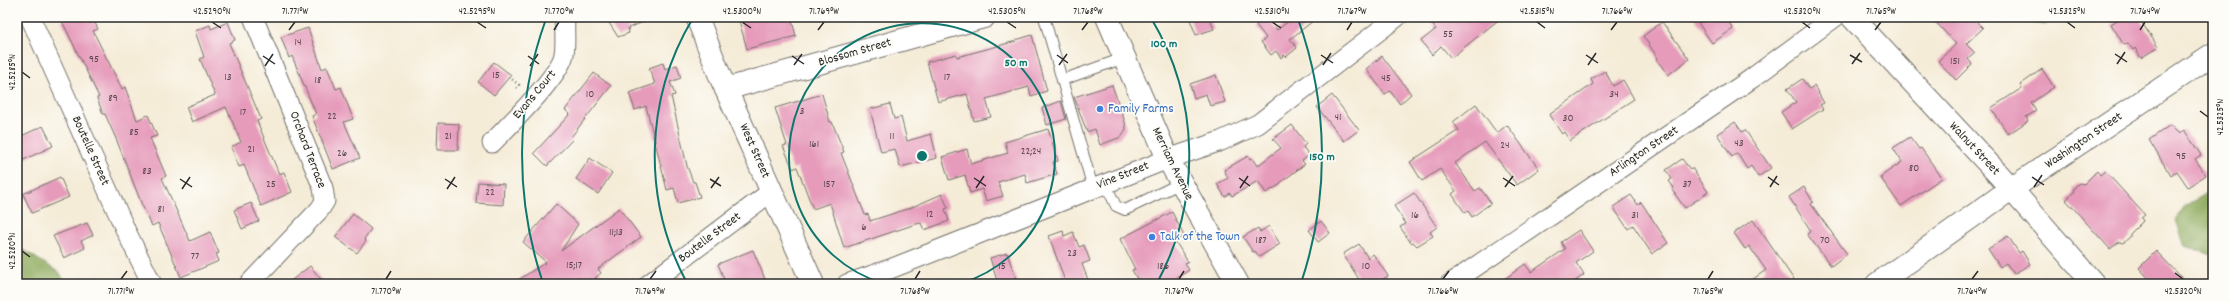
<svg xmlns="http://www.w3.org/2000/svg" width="2230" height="301" viewBox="0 0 2230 301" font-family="Dekko,sans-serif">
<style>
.forest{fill:#8da95c;stroke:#5c6a44}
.building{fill:#e69bbb}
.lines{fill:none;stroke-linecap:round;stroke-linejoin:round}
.lane-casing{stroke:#726f68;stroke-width:12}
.street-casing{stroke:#726f68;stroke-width:21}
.secondary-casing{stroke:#726f68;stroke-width:24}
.path{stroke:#726f68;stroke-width:2.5;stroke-dasharray:1 3;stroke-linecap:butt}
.lane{stroke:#fff;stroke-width:10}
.street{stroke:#fff;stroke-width:19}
.secondary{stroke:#fff;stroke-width:22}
.ticks{fill:none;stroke:#2b2b2b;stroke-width:1.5}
.ring{fill:none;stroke:#0f766e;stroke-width:2}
.shop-dot{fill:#3f7fe0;stroke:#fdfcf7;stroke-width:1.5}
.labels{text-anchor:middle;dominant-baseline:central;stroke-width:3.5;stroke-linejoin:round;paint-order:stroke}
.number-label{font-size:11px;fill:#5a474f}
.street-label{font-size:13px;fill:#2b2b2b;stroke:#fdfcf7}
.shop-label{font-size:13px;fill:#366cbe;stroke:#fdfcf7;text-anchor:start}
.centre{fill:#0f766e;stroke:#fdfcf7;stroke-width:2}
.ring-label{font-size:12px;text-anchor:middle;font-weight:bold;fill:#0f766e;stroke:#fdfcf7;stroke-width:3.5;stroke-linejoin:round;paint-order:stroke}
.neatline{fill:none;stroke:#2b2b2b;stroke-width:1.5}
.ticks-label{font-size:10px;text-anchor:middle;fill:#2b2b2b}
</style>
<rect width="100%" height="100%" fill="#fdfcf7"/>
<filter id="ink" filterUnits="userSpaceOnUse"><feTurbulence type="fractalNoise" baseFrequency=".025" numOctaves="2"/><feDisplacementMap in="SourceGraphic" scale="8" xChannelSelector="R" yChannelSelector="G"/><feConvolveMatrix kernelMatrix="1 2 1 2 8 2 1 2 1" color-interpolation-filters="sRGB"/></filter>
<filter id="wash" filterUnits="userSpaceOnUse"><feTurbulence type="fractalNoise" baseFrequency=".012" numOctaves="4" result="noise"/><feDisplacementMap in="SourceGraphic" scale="16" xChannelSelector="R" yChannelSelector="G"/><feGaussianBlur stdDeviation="0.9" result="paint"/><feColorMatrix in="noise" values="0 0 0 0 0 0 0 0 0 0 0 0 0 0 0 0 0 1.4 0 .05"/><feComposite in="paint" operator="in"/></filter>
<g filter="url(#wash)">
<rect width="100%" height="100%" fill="#f5ecd8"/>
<g class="forest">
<path d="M2027,17H2056L2045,25L2029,22Z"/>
<path d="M2213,190V251L2209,254L2185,246L2176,220L2186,205Z"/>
<path d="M17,246L60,273L66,284H17Z"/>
</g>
<g id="blocks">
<g class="building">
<path d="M72,17H92L98,29L93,31L122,89L125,87L137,120L148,115L157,136L150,138L166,176L162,178L190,241L210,232L219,253L216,254L219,261L181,277L158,223L152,226L142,205L117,141L105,114H103L97,98L99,97L62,21Z"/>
<path d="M619,17H654V18L628,28L629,33L618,37L608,21Z"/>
<path d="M738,17H791L796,36L747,49Z"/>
<path d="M1189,17H1209L1214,29L1196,35Z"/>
<path d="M1267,17L1277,30L1294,17H1318L1290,39L1297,48L1286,57L1284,55L1281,58L1276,51L1271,55L1261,42L1266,38L1256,25Z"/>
<path d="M1426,17H1502L1451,58L1441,46L1432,55L1421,41L1436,29Z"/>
<path d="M1694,17H1726L1733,29L1712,43Z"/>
<path d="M1931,17H1972L1983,28L1966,44L1975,53L1968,59L1972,64L1956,80L1938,61L1956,44Z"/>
<path d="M2122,17H2138L2158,47L2141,58L2135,48L2133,50L2128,43L2124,45L2111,24Z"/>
<path d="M228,22L235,40L229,43L261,119L257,121L279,174L284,172L292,192L261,206L244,165L239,167L231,147L241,142L226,107L192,122L186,107L215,95L200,59L204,57L195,31L210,25L211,29Z"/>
<path d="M1662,22L1689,59L1668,75L1657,60L1656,55L1643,36Z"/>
<path d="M308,28L322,69L327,67L336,89L341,87L353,119L344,122L360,158L333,169L312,116L316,114L292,56L289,58L281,37Z"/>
<path d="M1032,35L1047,91L1031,96L1029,87L986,99L991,117L974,121L967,94L938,102L927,62L956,54L957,57L1016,41V40Z"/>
<path d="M1382,56L1411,94L1400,104L1390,91L1385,94L1366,69Z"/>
<path d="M494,62L511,75L494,95L478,82Z"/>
<path d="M663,63L665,69L677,65L681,78L670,82L675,95L671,96L687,166L693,182H695L700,197L678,203L674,188L667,190L646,106L635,110L629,93L655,84L649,68Z"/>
<path d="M2042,69L2054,87L2031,103L2036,111L2026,117L2028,121L2008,134L1991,108L2022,88L2020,85Z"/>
<path d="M1605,71L1613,86L1623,80L1634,99L1570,141L1564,132L1562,134L1549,115L1593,84L1591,79Z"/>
<path d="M594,73L611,86L571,137L573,139L547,166L534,153L570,114L565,110Z"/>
<path d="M1216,75L1225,102L1210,106L1206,94L1194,98L1190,84Z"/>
<path d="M1802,79L1809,89L1814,86L1824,103L1820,105L1823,109L1792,129L1781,112L1796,102L1787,89Z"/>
<path d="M1112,85L1125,122L1126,129L1121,137L1100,145L1095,129L1087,132L1074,97Z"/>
<path d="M822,94L830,122H832L844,152L841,153L865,215L868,214L870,221L910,208L942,194L948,208L945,209L949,221L924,230L921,223L916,224L844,248L830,203L813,209L797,167L793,169L783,146L787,145L775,108Z"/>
<path d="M1332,95L1359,130L1344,141L1317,107Z"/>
<path d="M1061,101L1066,119L1047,125L1042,108Z"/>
<path d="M890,104L894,119L901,117L907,141L931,134L937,158L900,167L895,149L881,152L870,109Z"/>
<path d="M1476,104L1497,133L1507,125L1539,169L1517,185L1485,142L1455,163L1475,191L1480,188L1491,203L1472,217L1468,211L1465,213L1452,194L1456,191L1440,169L1422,181L1410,162L1459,130L1453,122Z"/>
<path d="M1735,122L1742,132L1745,130L1771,168L1758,177L1751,166L1747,169L1737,153L1732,157L1717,134Z"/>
<path d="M438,123L459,124L458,150H437Z"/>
<path d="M1292,125L1306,144L1303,147L1309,155L1302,161L1305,164L1280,183L1281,184L1266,193L1258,181L1232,196L1230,193L1225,197L1217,184L1228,178L1224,170L1248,156L1250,159L1252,158L1257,166L1281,148L1273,139Z"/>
<path d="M2170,125L2179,134L2184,130L2201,155L2195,159L2206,175L2188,187L2177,171L2171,176L2149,140Z"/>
<path d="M43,126L53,146L17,163V138Z"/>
<path d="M1048,129L1058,161L1053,162L1057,174L1027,183L1025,174L998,182L1003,196L986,201L982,189L970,193L965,175L949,180L942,157L967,149L971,164L1008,153L1005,142Z"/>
<path d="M1910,137L1919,149L1921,148L1942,178L1901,206L1880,177L1902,162L1893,148Z"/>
<path d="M590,158L612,173L598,194L576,179Z"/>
<path d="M1682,159L1690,169L1692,168L1708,192L1685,208L1672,190L1674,188L1669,181L1672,179L1666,170Z"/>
<path d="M2097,171L2100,175L2105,171L2145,215L2141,218L2143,221L2130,234V237L2123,243L2119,242L2110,249L2066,200L2073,193L2074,188L2079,183L2084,184Z"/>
<path d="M60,177L69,197L32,213L23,194Z"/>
<path d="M478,182L504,184L503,205L476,203Z"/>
<path d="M1804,187L1813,202L1811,204L1847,254L1831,266L1807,234L1811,231L1789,197Z"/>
<path d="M1414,193L1437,227L1430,232L1433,236L1417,246L1413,242L1411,243L1400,227L1406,224L1394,206Z"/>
<path d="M1631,195L1638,205L1641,202L1668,243L1652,254L1633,225L1628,229L1613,207Z"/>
<path d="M251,203L259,221L242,229L234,210Z"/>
<path d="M556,204L578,224L561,251L619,208L641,237L598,269L601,273L595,278L600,284H512L546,262L523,242Z"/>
<path d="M1172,212L1184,236L1175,241L1188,262L1185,263L1189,270L1167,284H1140L1132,270L1135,269L1120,239Z"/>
<path d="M353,214L371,229L364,239L366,241L357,253L335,237Z"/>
<path d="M1753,220L1797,284H1746L1766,270L1749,246L1745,249L1734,233Z"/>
<path d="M1321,221L1330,233L1318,242L1309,230Z"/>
<path d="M87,223L93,235L81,241L85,248L64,258L53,236Z"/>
<path d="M1269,226L1280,244L1259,257L1255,251L1253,252L1243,237L1258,228L1260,232Z"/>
<path d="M1579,230L1593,251L1576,263L1584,275L1571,284H1498L1525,264L1531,272L1565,249L1561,242Z"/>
<path d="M1063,231L1064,236L1073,232L1079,247L1084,245L1090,261L1082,264L1088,280L1076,284H1066L1049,236Z"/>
<path d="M2008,236L2019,253L2022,251L2030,264L2014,274L2006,263L2000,267L1988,249Z"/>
<path d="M1359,244L1368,258L1373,254L1388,276L1375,284H1362L1343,254Z"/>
<path d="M753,250L767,284H726L718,264Z"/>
<path d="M2156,251L2188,284H2154L2139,268Z"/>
<path d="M1007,253L1018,284H998L990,258Z"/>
<path d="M310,266L325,284H287Z"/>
</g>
</g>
</g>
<g filter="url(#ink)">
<use href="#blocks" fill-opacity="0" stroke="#726f68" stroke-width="1"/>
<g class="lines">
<g class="lane-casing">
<g id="lane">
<path d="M1044,17L1093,188"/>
<path d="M1062,80L1124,58"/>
<path d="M1105,183L1116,206L1125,210L1181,183"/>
</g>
</g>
<g class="street-casing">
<g id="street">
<path d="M30,17L126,231L152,284"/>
<path d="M492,143C508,126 561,75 564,54C566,43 564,29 565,17"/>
<path d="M249,284L320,209L325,201L323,188L253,17"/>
<path d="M649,284L772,191"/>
<path d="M847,284L890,269L1168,159L1221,141L1258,124L1397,17"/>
<path d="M1450,284L1751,79L1835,17"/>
</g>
</g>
<g class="secondary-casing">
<g id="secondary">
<path d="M697,17L720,76L813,284"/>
<path d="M1107,17L1168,159L1238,284"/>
<path d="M1852,17L2000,176L2094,284"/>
<path d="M726,89L984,17"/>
<path d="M1877,284L2011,189L2213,54"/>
</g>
</g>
<path class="path" d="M509,77L519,85L516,89"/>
<use href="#lane" class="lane"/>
<use href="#street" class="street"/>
<use href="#secondary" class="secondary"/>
</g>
</g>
<path class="ticks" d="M212,22L221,28M477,22L486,28M742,22L751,28M1007,22L1016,28M1272,22L1281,28M1537,22L1545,28M1802,22L1810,28M2067,22L2075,28M289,30L295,22M554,30L559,22M818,30L824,22M1082,30L1088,22M1347,30L1352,22M1611,30L1617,22M1875,30L1881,22M2140,30L2145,22M2115,54L2127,62M1057,55L1068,63M1321,55L1333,63M1586,55L1598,63M1850,55L1862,62M263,56L275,64M528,56L539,64M792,56L804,64M1852,64L1860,53M2117,64L2125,52M794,65L802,54M1059,65L1067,54M1323,65L1331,53M1588,65L1596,53M265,66L273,54M530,66L538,54M22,72L30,78M2200,111L2208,117M1768,177L1779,185M2032,177L2044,185M974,178L986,186M1239,178L1250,186M1503,178L1515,186M180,179L192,187M445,179L457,187M710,179L721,186M1505,187L1513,176M1770,187L1777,176M2034,187L2042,175M711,188L719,177M976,188L984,176M1240,188L1248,176M182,189L190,177M447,189L455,177M22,251L30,257M2175,273L2183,279M121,279L127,271M386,279L391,271M650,279L656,271M915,279L920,271M1179,279L1184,271M1443,279L1449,271M1708,279L1713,271M1972,279L1978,271"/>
<g class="ring">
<path d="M885 284A133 133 0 1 1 959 284"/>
<path d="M687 283A267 267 0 0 1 693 18M1151 18A267 267 0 0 1 1157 283"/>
<path d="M543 283A400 400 0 0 1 546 19M1298 19A400 400 0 0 1 1301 283"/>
</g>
<g class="shop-dot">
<circle cx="1100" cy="109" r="4"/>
<circle cx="1152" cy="237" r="4"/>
</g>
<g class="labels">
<g class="number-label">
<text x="1448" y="35">55</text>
<text x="298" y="43">14</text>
<text x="94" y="60">95</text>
<text x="1955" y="62">151</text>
<text x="496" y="76">15</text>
<text x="228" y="78">13</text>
<text x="947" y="78">17</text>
<text x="1386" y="79">45</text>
<text x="318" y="81">18</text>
<text x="590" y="95">10</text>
<text x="1614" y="95">34</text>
<text x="113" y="99">89</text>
<text x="802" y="112">3</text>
<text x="243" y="113">17</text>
<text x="332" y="117">22</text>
<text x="1338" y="118">41</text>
<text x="1568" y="119">30</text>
<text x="134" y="133">85</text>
<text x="448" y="137">21</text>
<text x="892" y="137">11</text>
<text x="1739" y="144">43</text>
<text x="814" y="145">161</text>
<text x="1505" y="146">24</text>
<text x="251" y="150">21</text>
<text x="1031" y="152">22;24</text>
<text x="342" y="154">26</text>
<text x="2181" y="157">95</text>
<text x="1914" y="169">80</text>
<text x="147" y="172">83</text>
<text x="271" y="185">25</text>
<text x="829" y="185">157</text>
<text x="1687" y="185">37</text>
<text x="490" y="193">22</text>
<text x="161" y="210">81</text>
<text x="930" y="215">12</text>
<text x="1415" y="216">16</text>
<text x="1635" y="216">31</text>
<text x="864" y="228">6</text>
<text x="616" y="233">11;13</text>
<text x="1261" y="241">187</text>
<text x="1825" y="241">70</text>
<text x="1072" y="254">23</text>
<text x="195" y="257">77</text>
<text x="574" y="266">15;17</text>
<text x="1002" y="267">15</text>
<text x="1163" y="267">186</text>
<text x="1366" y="267">10</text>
</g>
<g class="street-label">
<text transform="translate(855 53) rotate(-16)">Blossom Street</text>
<text transform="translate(535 95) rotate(-50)">Evans Court</text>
<text transform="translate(2084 141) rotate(-34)">Washington Street</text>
<text transform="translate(1974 149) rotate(47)">Walnut Street</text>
<text transform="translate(307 150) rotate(69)">Orchard Terrace</text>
<text transform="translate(90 151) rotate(66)">Boutelle Street</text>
<text transform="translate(754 151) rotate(66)">West Street</text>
<text transform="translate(1644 152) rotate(-34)">Arlington Street</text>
<text transform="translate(1172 164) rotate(64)">Merriam Avenue</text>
<text transform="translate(1123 176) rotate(-22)">Vine Street</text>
<text transform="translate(710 238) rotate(-37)">Boutelle Street</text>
</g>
<g class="shop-label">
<text x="1108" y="109">Family Farms</text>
<text x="1160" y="237">Talk of the Town</text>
</g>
</g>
<circle cx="922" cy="156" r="6" class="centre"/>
<g class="ring-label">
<text x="1164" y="47">100 m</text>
<text x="1016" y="66">50 m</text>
<text x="1322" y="160">150 m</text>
</g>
<rect width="2230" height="301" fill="none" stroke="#fdfcf7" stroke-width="44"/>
<rect x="22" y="22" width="2186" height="257" class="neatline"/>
<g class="ticks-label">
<text x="212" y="14">42.5290°N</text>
<text x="295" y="14">71.771°W</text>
<text x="477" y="14">42.5295°N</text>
<text x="559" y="14">71.770°W</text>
<text x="742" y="14">42.5300°N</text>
<text x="824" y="14">71.769°W</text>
<text x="1007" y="14">42.5305°N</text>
<text x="1088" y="14">71.768°W</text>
<text x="1272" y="14">42.5310°N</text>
<text x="1352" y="14">71.767°W</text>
<text x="1537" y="14">42.5315°N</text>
<text x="1617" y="14">71.766°W</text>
<text x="1802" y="14">42.5320°N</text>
<text x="1881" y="14">71.765°W</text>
<text x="2067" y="14">42.5325°N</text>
<text x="2145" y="14">71.764°W</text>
<text transform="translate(11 72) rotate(-90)" y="4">42.5285°N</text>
<text transform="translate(2219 117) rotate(-90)" y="4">42.5325°N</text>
<text transform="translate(11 251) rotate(-90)" y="4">42.5280°N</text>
<text x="121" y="294">71.771°W</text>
<text x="386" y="294">71.770°W</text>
<text x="650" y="294">71.769°W</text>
<text x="915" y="294">71.768°W</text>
<text x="1179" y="294">71.767°W</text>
<text x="1443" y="294">71.766°W</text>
<text x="1708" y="294">71.765°W</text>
<text x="1972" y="294">71.764°W</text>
<text x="2183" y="294">42.5320°N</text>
</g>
</svg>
